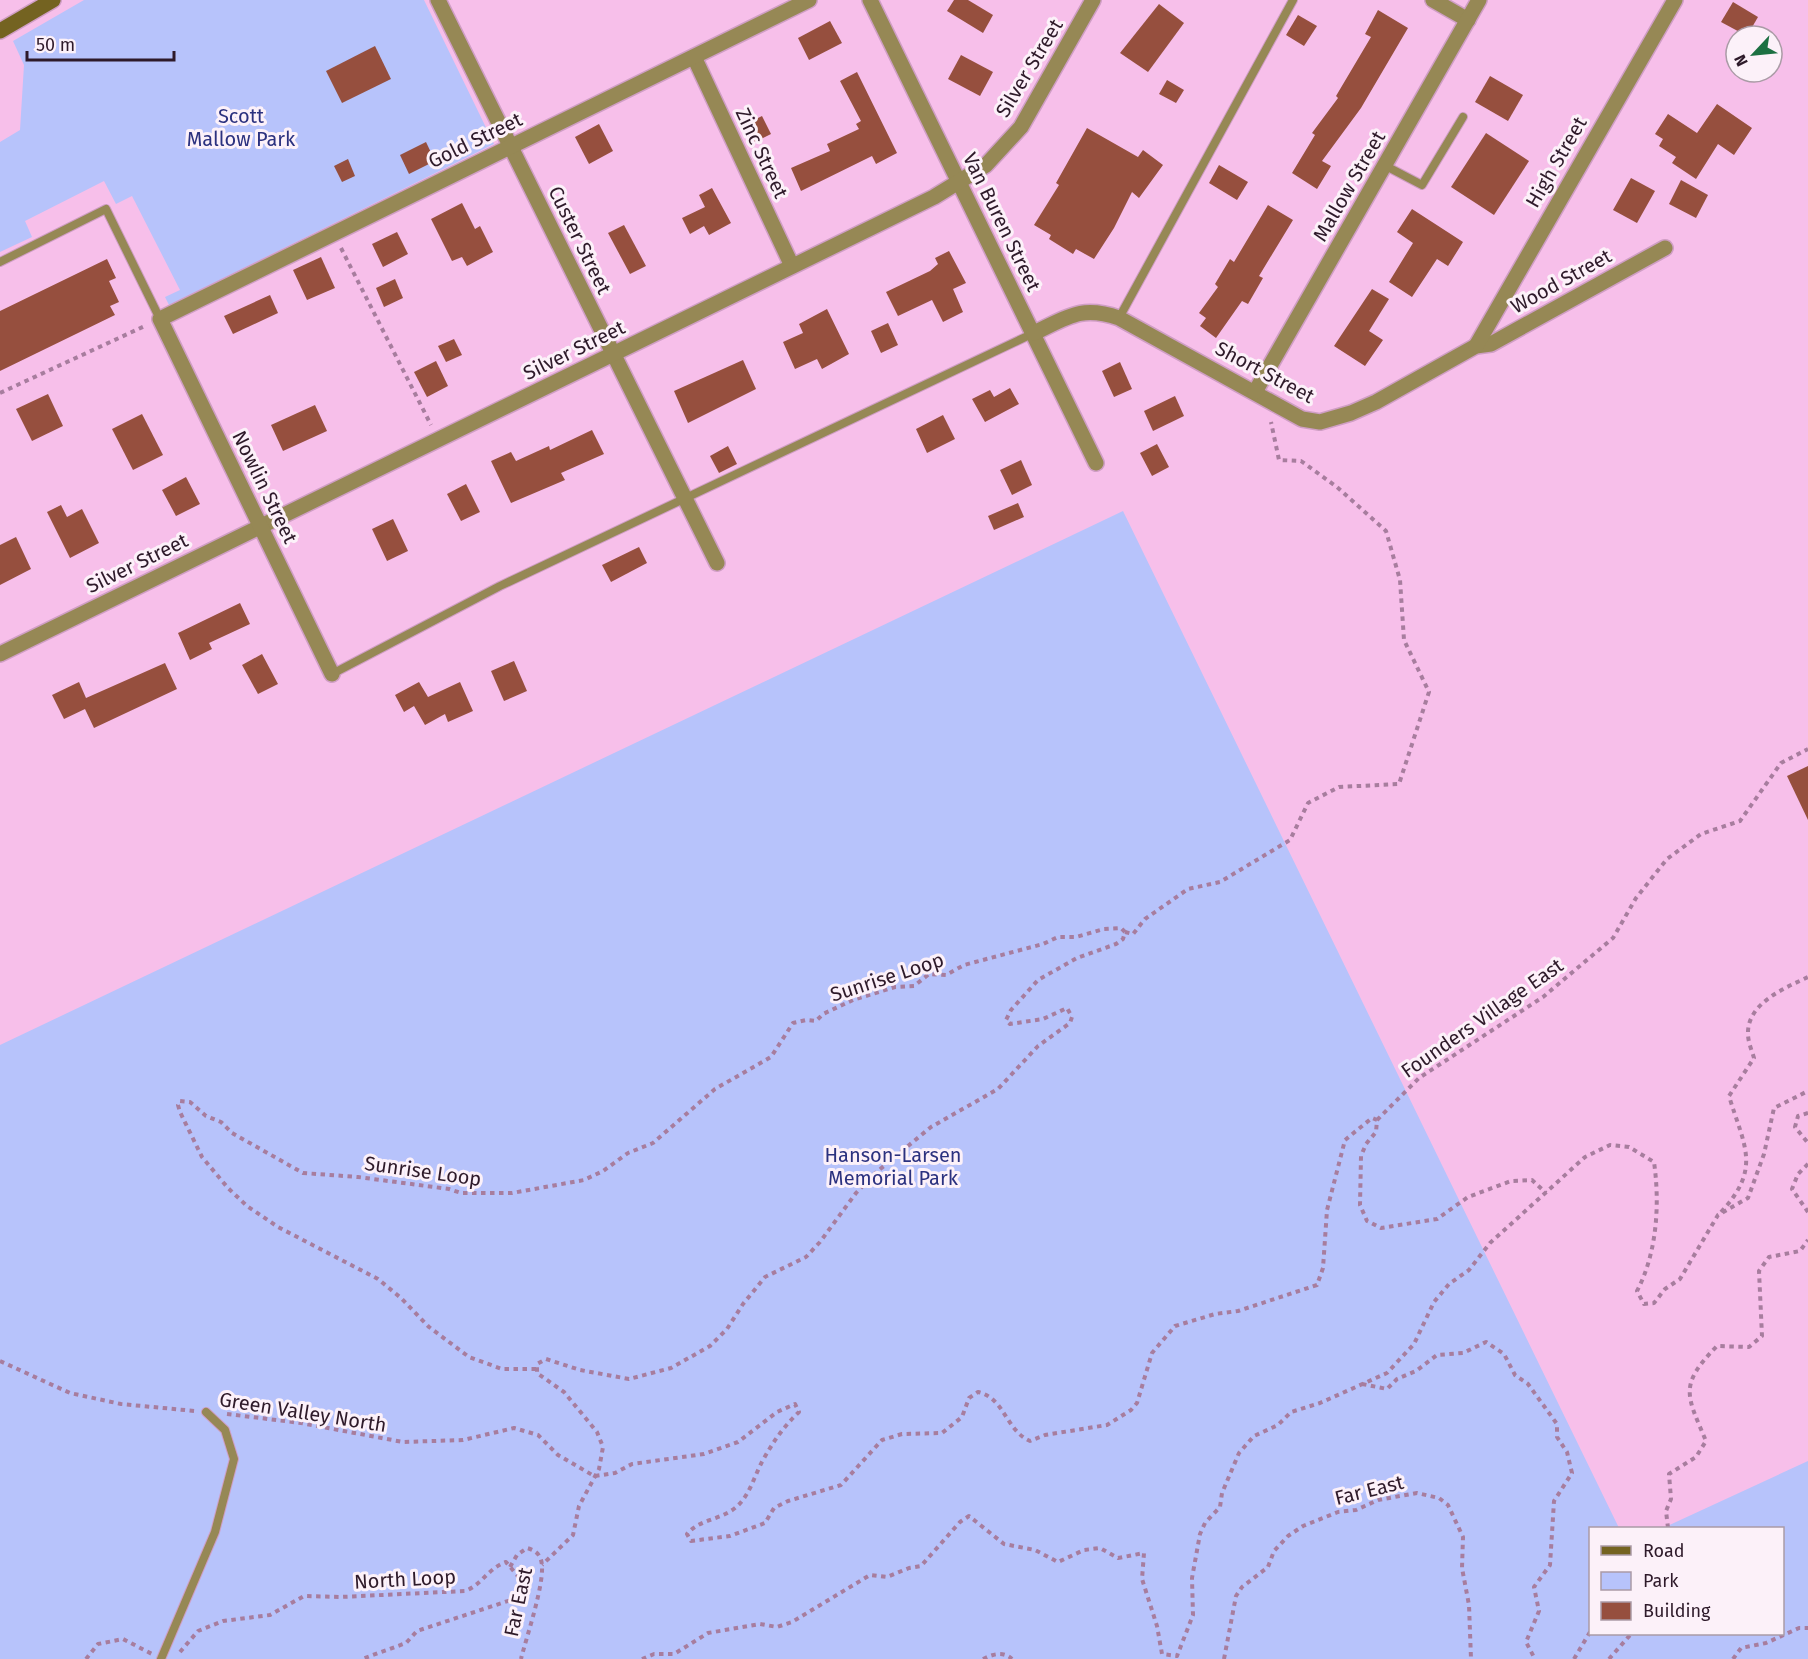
<svg xmlns="http://www.w3.org/2000/svg" width="1808" height="1659" viewBox="0 0 1808 1659" font-family="'Fira Sans',sans-serif">
<style>
.green{fill:#b7c3fb}
.building{fill:#964f3e}
.lines{fill:none;stroke-linecap:round;stroke-linejoin:round}
.service-casing{stroke:#cf9ec4;stroke-width:10}
.minor-casing{stroke:#cf9ec4;stroke-width:18}
.secondary-casing{stroke:#cf9ec4;stroke-width:18}
.path{stroke:#a77d9e;stroke-width:4;stroke-dasharray:4.5 4.5;stroke-linecap:butt}
.service{stroke:#968855;stroke-width:8}
.minor{stroke:#968855;stroke-width:15}
.secondary{stroke:#746321;stroke-width:15}
.labels{text-anchor:middle;dominant-baseline:central;stroke-width:6;stroke-linejoin:round;paint-order:stroke}
.street-label{font-size:20px;fill:#2e1a2a;stroke:#fcf1f9}
.park-label{font-size:20px;fill:#2b317f;stroke:#fcf1f9}
</style>
<rect width="100%" height="100%" fill="#f7bfea"/>
<g class="green">
<path d="M84,0H424L494,144L169,305L165,297L180,290L132,196L116,204L104,181L25,221L32,237L0,252V142L20,130L24,65L13,41Z"/>
<path d="M1123,511L1619,1528H1590V1634H1782V1528H1663L1808,1461V1659H0V1045Z"/>
</g>
<g class="building">
<path d="M954,0H968L993,15L983,33L947,11Z"/>
<path d="M1733,2L1758,17L1747,36L1721,22Z"/>
<path d="M1159,4L1184,23L1148,72L1120,53Z"/>
<path d="M1378,10L1408,28L1361,108L1322,161L1331,166L1317,189L1292,173L1315,135L1312,133L1338,98L1336,96L1371,37L1365,34Z"/>
<path d="M1298,15L1317,26L1304,46L1286,35Z"/>
<path d="M830,21L842,43L809,60L798,38Z"/>
<path d="M375,46L391,79L342,103L326,71Z"/>
<path d="M961,55L993,72L980,96L948,79Z"/>
<path d="M857,72L897,153L876,164L872,156L801,191L791,168L830,151L827,144L859,129L856,124L861,121L840,81Z"/>
<path d="M1490,76L1523,95L1508,121L1475,102Z"/>
<path d="M1167,80L1184,90L1176,103L1159,94Z"/>
<path d="M1717,104L1752,128L1734,155L1718,144L1696,179L1672,163L1676,157L1659,146L1663,139L1655,134L1668,114L1697,133Z"/>
<path d="M762,116L771,134L755,142L746,124Z"/>
<path d="M599,124L613,151L589,164L575,137Z"/>
<path d="M1087,128L1138,157L1143,150L1163,165L1139,198L1132,192L1114,228L1094,259L1076,249L1073,254L1049,239L1051,235L1034,225L1059,185L1056,183Z"/>
<path d="M1486,133L1529,161L1494,215L1451,187Z"/>
<path d="M426,142L435,161L409,174L400,155Z"/>
<path d="M348,159L355,176L342,182L334,166Z"/>
<path d="M1219,165L1248,182L1237,200L1209,183Z"/>
<path d="M1631,178L1655,191L1637,223L1613,210Z"/>
<path d="M1681,180L1708,195L1696,218L1669,204Z"/>
<path d="M712,188L731,223L709,235L704,226L690,234L682,218L705,207L699,195Z"/>
<path d="M462,203L475,229L480,226L493,252L467,266L462,257L452,261L431,219Z"/>
<path d="M1268,205L1293,220L1259,276L1263,278L1248,304L1242,301L1216,338L1200,326L1206,318L1199,313L1218,287L1215,284L1230,259L1234,262Z"/>
<path d="M1412,209L1463,242L1448,266L1437,259L1412,297L1389,282L1413,243L1397,232Z"/>
<path d="M624,225L646,266L630,274L608,233Z"/>
<path d="M397,232L408,254L383,267L372,244Z"/>
<path d="M949,251L966,283L953,289L963,312L943,322L932,300L898,316L886,292L930,271L938,264L935,258Z"/>
<path d="M321,257L335,288L307,300L293,270Z"/>
<path d="M107,259L116,278L109,281L119,302L110,306L115,315L0,371V311Z"/>
<path d="M395,279L403,298L384,307L376,288Z"/>
<path d="M1372,289L1389,299L1369,331L1383,340L1365,366L1334,346Z"/>
<path d="M270,295L278,313L233,334L224,316Z"/>
<path d="M827,309L849,354L822,369L817,359L795,369L783,342L803,333L799,324Z"/>
<path d="M888,323L898,345L881,353L871,331Z"/>
<path d="M454,339L462,355L446,362L438,346Z"/>
<path d="M743,360L756,389L688,423L674,391Z"/>
<path d="M436,361L448,386L427,397L414,372Z"/>
<path d="M1120,362L1132,389L1114,397L1102,371Z"/>
<path d="M1010,388L1019,404L985,422L972,399L990,390L994,397Z"/>
<path d="M48,394L63,426L32,441L16,409Z"/>
<path d="M1175,396L1184,416L1153,431L1144,411Z"/>
<path d="M315,405L327,431L283,451L271,425Z"/>
<path d="M142,414L163,455L133,470L112,429Z"/>
<path d="M943,415L955,439L927,453L916,429Z"/>
<path d="M592,430L604,454L561,473L565,480L511,503L491,461L511,452L516,461L549,446L550,450Z"/>
<path d="M1157,444L1169,467L1152,476L1140,453Z"/>
<path d="M728,446L737,464L719,473L710,456Z"/>
<path d="M1021,460L1032,485L1012,495L1000,470Z"/>
<path d="M186,477L200,504L176,516L162,490Z"/>
<path d="M466,484L480,512L461,521L447,494Z"/>
<path d="M1018,503L1024,517L994,530L988,516Z"/>
<path d="M61,505L67,517L82,509L99,543L70,558L47,512Z"/>
<path d="M393,519L408,551L387,561L372,529Z"/>
<path d="M16,537L31,569L0,585V545Z"/>
<path d="M639,547L647,563L611,582L602,565Z"/>
<path d="M240,603L250,624L209,643L212,649L190,660L178,633Z"/>
<path d="M262,654L278,684L258,694L242,665Z"/>
<path d="M514,661L527,691L504,701L491,671Z"/>
<path d="M165,663L177,689L94,728L85,709L64,719L52,695L79,682L86,698Z"/>
<path d="M419,682L428,697L460,682L473,711L448,722L445,714L425,725L414,706L404,712L395,695Z"/>
<path d="M1808,766V820L1787,776Z"/>
</g>
<g class="lines">
<g class="service-casing">
<g id="service">
<path d="M1384,165L1422,185L1463,117"/>
<path d="M0,262L106,209L160,319"/>
<path d="M1119,318L1293,0"/>
<path d="M332,674L500,586L1034,333"/>
<path d="M161,1659L215,1532L234,1459L225,1430L206,1412"/>
</g>
</g>
<g class="minor-casing">
<g id="minor">
<path d="M438,0L717,563"/>
<path d="M870,0L1096,463"/>
<path d="M1433,0L1468,20"/>
<path d="M694,57L792,266"/>
<path d="M1034,333C1068,317 1081,305 1119,318L1302,419L1320,422L1351,413L1376,402L1476,346L1491,344L1665,248"/>
<path d="M1476,346L1675,0"/>
<path d="M1255,392L1479,0"/>
<path d="M0,654L934,197L986,165L1021,127L1093,0"/>
<path d="M332,674L160,319L809,0"/>
</g>
</g>
<g class="secondary-casing">
<path id="secondary" d="M0,31L53,0"/>
</g>
<g class="path">
<path d="M341,248L431,425"/>
<path d="M0,393L147,325"/>
<path d="M1125,932L1133,934L1145,919L1188,889L1220,882L1290,840L1308,803L1339,787L1399,784L1429,692L1404,640L1400,580L1386,531L1337,487L1301,461L1279,460L1271,422"/>
<path d="M1808,1113L1798,1116L1795,1127L1808,1143"/>
<path d="M1377,1120L1419,1078L1543,997L1613,938L1636,898L1667,859L1701,834L1740,821L1781,763L1808,749"/>
<path d="M1808,1164L1798,1174L1792,1189L1808,1212"/>
<path d="M1721,1212C1762,1168 1744,1146 1729,1096L1754,1058C1752,1051 1748,1042 1748,1034C1747,1003 1785,988 1808,977"/>
<path d="M0,1361L70,1393L121,1404L195,1411"/>
<path d="M536,1369H502L469,1357L429,1327L401,1298L378,1279L278,1227L247,1206L228,1188L202,1157L180,1112L178,1105L180,1101L190,1102L206,1116L221,1122L232,1133L303,1173L358,1177L449,1189L461,1193H512L584,1180L603,1171L628,1153L653,1143L715,1089L771,1057L793,1023L806,1020L816,1021L823,1014L853,1000L895,987L914,986L929,974L946,975L964,965L1043,944L1058,937H1076L1104,929L1121,928L1125,932L1123,939L1116,944L1077,958L1038,980L1011,1010L1006,1020L1010,1024L1043,1019L1067,1008L1072,1017L1070,1023L1038,1046L998,1089L931,1127L873,1175L856,1193L820,1242L806,1257L765,1277L743,1304L727,1329L710,1346L671,1368L629,1379L580,1370L546,1359L537,1364V1373L564,1392L597,1432L603,1447L599,1469L579,1506L573,1535L542,1565"/>
<path d="M1362,1384L1387,1389L1397,1379L1416,1371L1437,1355L1463,1353L1486,1342L1504,1354L1515,1375L1528,1384L1557,1424V1437L1567,1452L1572,1473L1554,1501L1550,1565L1534,1587L1539,1611L1526,1642L1535,1659"/>
<path d="M227,1414L301,1423L403,1442L463,1440L514,1428L538,1435L558,1455L594,1476"/>
<path d="M595,1476L615,1473L632,1464L704,1454L738,1442L777,1412L795,1404L799,1412C784,1426 773,1442 763,1460C754,1476 750,1496 735,1508C720,1520 700,1519 687,1534L691,1541L730,1536L765,1523L774,1508L788,1501L841,1485L882,1440L902,1434L942,1433L962,1417L969,1398L978,1392C1005,1398 1006,1431 1030,1441L1045,1435L1107,1425L1131,1410L1137,1403L1152,1353L1175,1326L1215,1314L1238,1311L1317,1285L1323,1268L1327,1210L1345,1140L1372,1118L1377,1120L1376,1132L1366,1144L1361,1156L1360,1205L1367,1221L1381,1228L1437,1219L1468,1197L1511,1181L1532,1180L1546,1193"/>
<path d="M1668,1528L1666,1511L1671,1499L1669,1474L1696,1457L1706,1441C1686,1394 1679,1385 1717,1346L1749,1347L1762,1336L1759,1271L1769,1257L1800,1251L1808,1240"/>
<path d="M510,1567L517,1555L527,1548C534,1550 539,1553 541,1560C547,1578 526,1638 521,1659"/>
<path d="M180,1652L198,1631L223,1621L270,1615L304,1596L340,1597L465,1591C482,1585 488,1568 506,1562L522,1581L520,1597L417,1631L406,1643L362,1659"/>
<path d="M86,1659L98,1644L123,1639L152,1654"/>
<path d="M642,1659L654,1654H674L708,1633L760,1624L777,1627L792,1622L870,1575L887,1577L909,1568L921,1566L960,1522L969,1516L1004,1544L1035,1550L1058,1562L1084,1550L1100,1548L1118,1558L1144,1553L1142,1579L1157,1626L1162,1654L1177,1656L1193,1615L1192,1578L1200,1534L1205,1523L1220,1507L1222,1493L1239,1453L1254,1436L1278,1425L1291,1412L1320,1403L1387,1373L1414,1344L1434,1302L1449,1284L1469,1270L1490,1243L1585,1157L1610,1145L1629,1147L1654,1162C1660,1204 1657,1253 1637,1291L1644,1304L1654,1303L1665,1289L1680,1279L1718,1215L1748,1198L1764,1154L1774,1108L1808,1091"/>
<path d="M983,1659C993,1654 1003,1651 1012,1659"/>
<path d="M1224,1659L1236,1596L1242,1587L1268,1567L1274,1551L1288,1536L1303,1526L1338,1512L1356,1510L1378,1500L1417,1493L1439,1498L1448,1505L1463,1537L1462,1568L1469,1605L1471,1659"/>
<path d="M1574,1659L1590,1632"/>
<path d="M1609,1659L1631,1634"/>
<path d="M1733,1659L1741,1648L1766,1643L1799,1628H1808"/>
</g>
<use href="#service" class="service"/>
<use href="#minor" class="minor"/>
<use href="#secondary" class="secondary"/>
</g>
<g class="labels">
<g class="street-label">
<text transform="translate(1029 68) rotate(-59)">Silver Street</text>
<text transform="translate(475 140) rotate(-26)">Gold Street</text>
<text transform="translate(762 153) rotate(65)">Zinc Street</text>
<text transform="translate(1556 162) rotate(-60)">High Street</text>
<text transform="translate(1349 186) rotate(-60)">Mallow Street</text>
<text transform="translate(1002 222) rotate(64)">Van Buren Street</text>
<text transform="translate(580 240) rotate(64)">Custer Street</text>
<text transform="translate(1561 281) rotate(-29)">Wood Street</text>
<text transform="translate(574 350) rotate(-26)">Silver Street</text>
<text transform="translate(1265 372) rotate(28)">Short Street</text>
<text transform="translate(265 487) rotate(64)">Nowlin Street</text>
<text transform="translate(137 563) rotate(-26)">Silver Street</text>
<text transform="translate(887 977) rotate(-18)">Sunrise Loop</text>
<text transform="translate(1482 1018) rotate(-35)">Founders Village East</text>
<text transform="translate(423 1171) rotate(8)">Sunrise Loop</text>
<text transform="translate(303 1412) rotate(9)">Green Valley North</text>
<text transform="translate(1369 1490) rotate(-14)">Far East</text>
<text transform="translate(405 1579) rotate(-3)">North Loop</text>
<text transform="translate(518 1602) rotate(-78)">Far East</text>
</g>
<g class="park-label">
<text x="241" y="116">Scott<tspan x="241" dy="23">Mallow Park</tspan></text>
<text x="893" y="1155">Hanson-Larsen<tspan x="893" dy="23">Memorial Park</tspan></text>
</g>
</g>
<rect x="1589" y="1527" width="195" height="108" fill="#fcf1f9" stroke="#aa9ba6" stroke-width="1.5"/>
<rect x="1601" y="1546" width="30" height="9" fill="#746321" stroke="#aa9ba6" stroke-width="1.5"/>
<text x="1643" y="1557" font-size="18" fill="#2e1a2a">Road</text>
<rect x="1601" y="1572" width="30" height="18" fill="#b7c3fb" stroke="#aa9ba6" stroke-width="1.5"/>
<text x="1643" y="1587" font-size="18" fill="#2e1a2a">Park</text>
<rect x="1601" y="1602" width="30" height="18" fill="#964f3e" stroke="#aa9ba6" stroke-width="1.5"/>
<text x="1643" y="1617" font-size="18" fill="#2e1a2a">Building</text>
<g transform="translate(1754 54) rotate(244)"><circle r="28" fill="#fcf1f9" stroke="#aa9ba6" stroke-width="1.5"/>
<path d="M0-4.5L10 22L0 15L-10 22Z" fill="#1c7042"/>
<text y="-9" font-size="16" font-weight="bold" text-anchor="middle" fill="#2e1a2a">N</text>
</g>
<path d="M27 51v9h147v-9" fill="none" stroke="#2e1a2a" stroke-width="3"/>
<text x="36" y="51" font-size="18" fill="#2e1a2a" stroke="#fcf1f9" stroke-width="4.5" paint-order="stroke">50 m</text>
</svg>
